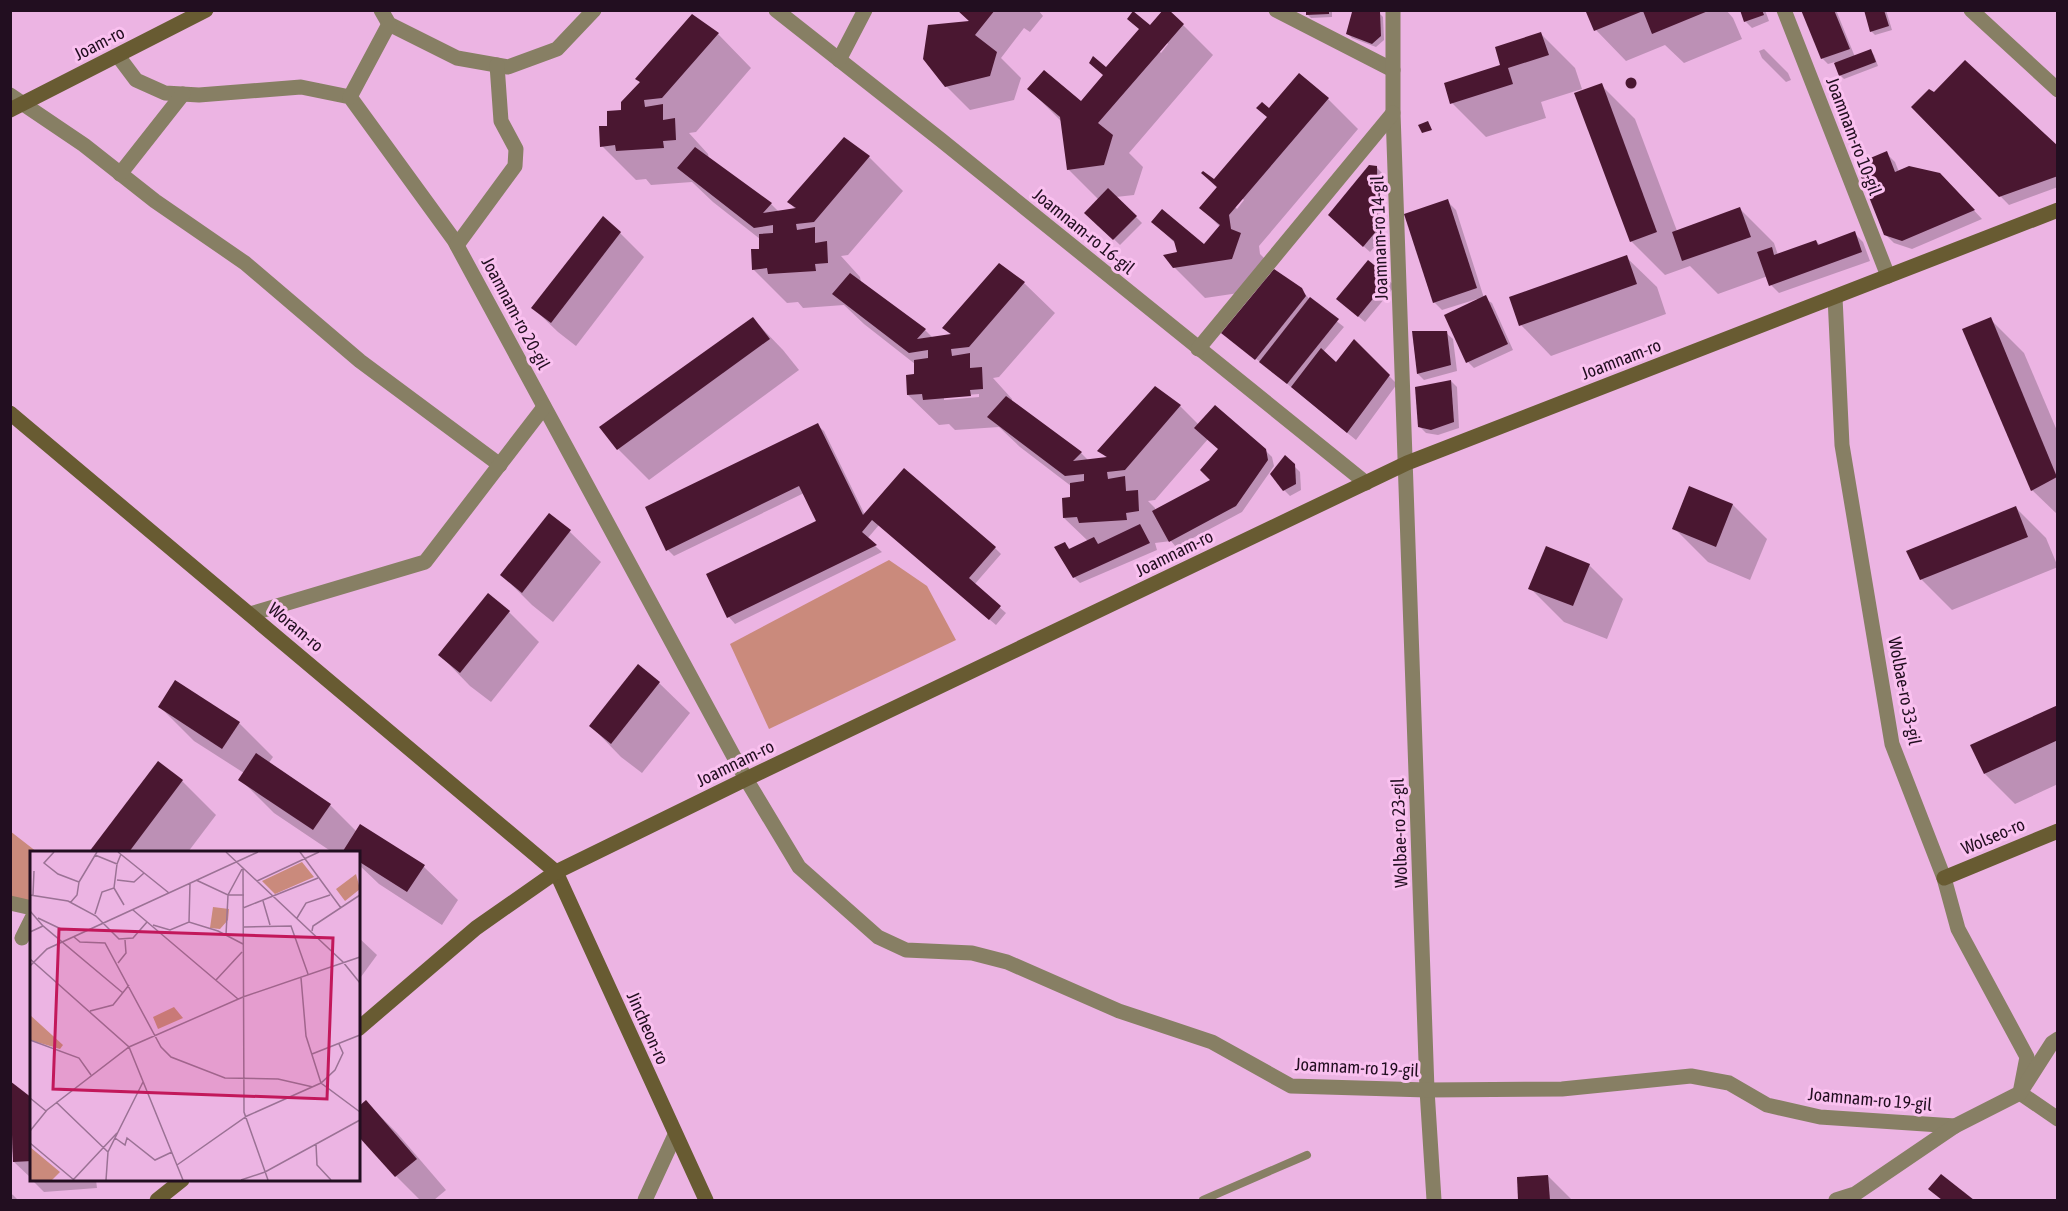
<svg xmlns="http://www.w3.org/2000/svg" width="2068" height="1211" viewBox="0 0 2068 1211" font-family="'Asap Condensed',sans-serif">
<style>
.green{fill:#ca8a7c}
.shadow{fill:#0003;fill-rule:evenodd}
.building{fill:#4a1731}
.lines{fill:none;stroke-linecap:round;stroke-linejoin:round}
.lane{stroke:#877f64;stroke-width:8}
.street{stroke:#877f64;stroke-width:15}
.secondary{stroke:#685b32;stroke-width:15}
.labels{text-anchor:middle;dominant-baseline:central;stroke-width:6;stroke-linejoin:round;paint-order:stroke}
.street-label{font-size:18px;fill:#220e20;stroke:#fac1f0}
.inset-road{fill:none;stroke:#9b7295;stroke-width:1.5}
.view{fill:#c2185b;fill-opacity:0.15;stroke:#c2185b;stroke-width:3}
.inset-edge{fill:none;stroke:#220e20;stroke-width:3}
</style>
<rect width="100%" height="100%" fill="#ecb4e3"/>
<g class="green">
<path d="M889,560L927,586L956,640L769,729L730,644Z"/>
<path d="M10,831L37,852H32L31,908L11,903Z"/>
</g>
<g class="shadow">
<path d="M1038,10L1043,16L1030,32L1024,28L1001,58L1021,78L1014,100L970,110L946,86L970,22L959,11Z"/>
<path d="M1307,10H1332V17L1311,18L1307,14Z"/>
<path d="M1595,10H1726L1733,18L1742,39L1684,63L1665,45L1626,61L1596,30L1588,13Z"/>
<path d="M1741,10H1765L1769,21L1752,28L1745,21Z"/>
<path d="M1803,10H1836L1855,57L1870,51L1874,55L1878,66L1844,79L1840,75L1835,62L1828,64L1822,58Z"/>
<path d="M1865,10H1886L1892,30L1875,35L1871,31Z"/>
<path d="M1379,13L1383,17L1384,40L1376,47L1352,38L1348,34Z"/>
<path d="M1183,25L1213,55L1129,153L1143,167L1134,195L1116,197L1142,223L1120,245L1087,213L1099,200L1068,169L1062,122L1029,89L1081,103L1104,76L1106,69L1150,27ZM1166,42L1168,44L1161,53L1159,51Z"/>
<path d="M718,34L751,68L696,132L689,133L708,154L709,159L771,204L779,212L796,210L789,202L845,139L869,157L903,191L848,255L841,256L860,277L861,282L925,330L933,338L951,335L944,328L999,265L1024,283L1055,313L999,377L993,378L1012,399V402L1081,453L1089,461L1107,458L1100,451L1180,406L1199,425L1265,450L1272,457L1274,466L1242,512L1176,547L1171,541L1155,543L1157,550L1080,583L1074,577L1065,544L1071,550L1088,541L1064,518L1072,499L1071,486L1020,447L999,427L955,430L949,424L939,425L908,395L916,376L915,364L864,324L844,305L803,308L798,302L787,303L753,269L761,250L760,239L713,202L692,182L651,185L646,179L636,180L602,146L609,127L623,111L641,83L637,79ZM979,394V397L944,400V397ZM1208,439L1220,449L1212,480L1155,511V508L1148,501L1155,500Z"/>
<path d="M1541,34L1575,68L1582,89L1541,102L1546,118L1486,137L1452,103L1502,66Z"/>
<path d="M1764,49L1788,73L1791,80L1786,82L1762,58L1759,51Z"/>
<circle cx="1632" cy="84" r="4.5"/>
<path d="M1601,85L1635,119L1677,231L1740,209L1774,243L1778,255L1816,241L1820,245L1854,233L1863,242L1870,261L1779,293L1771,285L1768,276L1718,294L1690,266L1665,275L1631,241Z"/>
<path d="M1328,99L1358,129L1259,246L1260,254L1270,264L1265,282L1301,289L1310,300L1344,327L1323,352L1336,364L1354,341L1397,384L1356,440L1263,364L1229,339L1259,290L1205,298L1174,267L1179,253L1177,245L1153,222L1204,246L1220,227L1201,207L1217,188L1203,173L1214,181L1268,117L1269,110ZM1242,198L1244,200L1237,209L1235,207Z"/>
<path d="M1913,107L2058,148V187L2009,205Z"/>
<path d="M1886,153L1895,162L1899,172L1940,174L1982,219L1912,249L1894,243L1885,234Z"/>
<path d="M1376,167L1382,173L1384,236L1370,252L1336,221Z"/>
<path d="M1447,201L1456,210L1484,298L1492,303L1513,350L1474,368L1468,362L1477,299L1442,310L1434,302Z"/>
<path d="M620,233L644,257L576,346L558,332L533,308Z"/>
<path d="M1626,257L1657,287L1666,314L1551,356L1521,325Z"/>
<path d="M1368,262L1395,286L1365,322L1345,305Z"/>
<path d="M753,319L783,350L799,370L649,480L618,449L601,427Z"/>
<path d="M1990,319L2024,353L2058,433V515L2032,490Z"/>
<path d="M1446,333L1453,339L1457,371L1424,380L1418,374Z"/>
<path d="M1451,381L1457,387L1459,428L1438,435L1426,433L1420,427Z"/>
<path d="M817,425L824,431L865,515L995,548L1001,554L974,585L1006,613L996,625L879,525L867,539L882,552L735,624L729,617L708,575L818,522L804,493L674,556L668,550Z"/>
<path d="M1285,457L1300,472L1301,490L1290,496L1284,490Z"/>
<path d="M1690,488L1733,505L1767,539L1750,580L1708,562L1674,528Z"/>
<path d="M2015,507L2046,538L2058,567L1952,610L1921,579Z"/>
<path d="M550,515L570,532L601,562L553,622L532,605L502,575Z"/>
<path d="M1589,565L1623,599L1607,639L1564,622L1530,588Z"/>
<path d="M509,612L539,642L491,702L470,686L440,655Z"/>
<path d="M639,666L659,683L690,713L642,773L621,757L591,726Z"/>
<path d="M2058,706V784L2015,804L1985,774Z"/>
<path d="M160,707L239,723L273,757L268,764L330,805L357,832L361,826L424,867L458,900L442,925L379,884L358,864V852H332L274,813L240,779L244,773L194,741Z"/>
<path d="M158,763L182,781L216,815L188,852H91Z"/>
<path d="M358,937L377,955L358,981Z"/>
<path d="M10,1083L32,1100V1179L14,1162L10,1133Z"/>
<path d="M366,1102L397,1133L446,1190L434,1200H420L396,1176L358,1133Z"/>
<path d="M1548,1176L1572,1200H1520L1518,1178Z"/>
<path d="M32,1180H96L97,1188L44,1192Z"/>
<path d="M10,1193L13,1195L18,1200H10Z"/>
</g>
<g class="building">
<path d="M957,10H995L975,35L997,52L990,76L945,87L923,59L928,25L969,21Z"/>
<path d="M1163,10H1169L1184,24L1098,123L1113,135L1104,165L1067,170L1060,117L1027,89L1044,70L1081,101L1103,75L1089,63L1093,56L1106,67L1139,29L1127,19L1133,11L1150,25Z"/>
<path d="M1306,10H1329V14L1306,15Z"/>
<path d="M1591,10H1708V11L1652,34L1643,11L1594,31L1586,12Z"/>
<path d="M1740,10H1762L1764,15L1744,22Z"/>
<path d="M1801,10H1834L1850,49L1821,59Z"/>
<path d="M1864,10H1884L1889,26L1870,32Z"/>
<path d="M1352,12H1380L1381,36L1372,44L1346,34Z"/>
<path d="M692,14L719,33L662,98L644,100L645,107L663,104V120L675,118L676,140L663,141L664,148L616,151L615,145L600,147L599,126H607V111L621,110V102L640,82L635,79Z"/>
<path d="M1541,32L1549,55L1508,68L1513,84L1450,104L1444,83L1500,65L1495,47Z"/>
<path d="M1871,49L1876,62L1839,76L1834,63Z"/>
<path d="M1965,60L2058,146V176L1999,197L1911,107L1929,89L1934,92Z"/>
<path d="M1299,73L1329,98L1229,215L1231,229L1241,233L1232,259L1173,268L1163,255L1177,252L1174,241L1151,222L1162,209L1204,244L1220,225L1199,208L1217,187L1201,173L1203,171L1214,179L1267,117L1256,108L1262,102L1269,108Z"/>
<circle cx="1631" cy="83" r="5.5"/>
<path d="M1602,83L1657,232L1630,242L1574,93Z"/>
<path d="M1428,121L1432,130L1422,133L1418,125Z"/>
<path d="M844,137L870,156L814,222L796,224L797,230L815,227V243L827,241L828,263L815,264L816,271L768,274L767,268L752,270L751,249H759V234L773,233V225L754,228L677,168L695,147L772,203L763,213L796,208L787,202Z"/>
<path d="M1887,151L1895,172L1909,166L1940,173L1975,210L1902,241L1884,235L1856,164Z"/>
<path d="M1369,165L1377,166L1378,229L1363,247L1328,215Z"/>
<path d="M1108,188L1137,216L1113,240L1084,213Z"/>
<path d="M1448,199L1477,288L1433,303L1404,214Z"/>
<path d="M1740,207L1751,237L1682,261L1672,232Z"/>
<path d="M603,216L621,232L551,323L531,308Z"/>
<path d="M1855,231L1862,252L1769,286L1757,252L1772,247L1774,255L1816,240L1818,245Z"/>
<path d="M1627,255L1637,284L1519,326L1509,297Z"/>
<path d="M1368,260L1390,278L1358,317L1336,299Z"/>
<path d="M999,263L1025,282L969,347L951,349L952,356L970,353V368L982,367L983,389L970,390L971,396L923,400L922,394L907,395L906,375L914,374V360L928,358V350L909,353L832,294L850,273L926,329L917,339L951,334L942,328Z"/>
<path d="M1274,269L1302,288L1306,296L1255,360L1221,333Z"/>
<path d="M1486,295L1508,344L1466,363L1444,315Z"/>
<path d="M1310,297L1339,319L1287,384L1259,362Z"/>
<path d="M753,317L770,339L617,450L599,427Z"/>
<path d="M1991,317L2057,477L2031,491L1962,329Z"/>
<path d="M1412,331H1447L1451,365L1417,374Z"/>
<path d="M1354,339L1390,375L1347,433L1291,387L1321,348L1336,362Z"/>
<path d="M1451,380L1454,422L1431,430L1418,427L1415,387Z"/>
<path d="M1155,386L1181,405L1125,470L1107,472L1108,479L1125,476L1126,491L1138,490L1139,511L1126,513L1127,520L1079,523L1077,517L1063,518L1062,498L1070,497V483L1084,481V474L1065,476L987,417L1006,396L1082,452L1073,461L1107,457L1097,451Z"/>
<path d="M1215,405L1266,449L1268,460L1236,506L1169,542L1152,511L1210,480L1200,470L1218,449L1194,428Z"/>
<path d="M818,423L863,515L904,468L996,547L969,578L1001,606L989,620L872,520L862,532L877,545L727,618L706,574L816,521L799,486L666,551L645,507Z"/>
<path d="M1285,455L1295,464L1296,484L1283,491L1270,474Z"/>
<path d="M1689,486L1733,504L1716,547L1672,529Z"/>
<path d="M2016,506L2028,537L1920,580L1906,551Z"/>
<path d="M549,513L571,530L522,593L500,575Z"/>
<path d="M1140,524L1150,543L1073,578L1054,547L1065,542L1069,549L1094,537L1098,544Z"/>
<path d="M1546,546L1590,564L1573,606L1528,589Z"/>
<path d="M488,593L510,611L460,673L438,655Z"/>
<path d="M638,664L660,682L611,744L589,726Z"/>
<path d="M175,680L240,722L222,749L158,707Z"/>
<path d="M2058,705V740L1984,774L1970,745Z"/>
<path d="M256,753L331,804L313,830L238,780Z"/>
<path d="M158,761L183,780L129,852H89Z"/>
<path d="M360,824L425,865L407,892L358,861V852H346L343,851Z"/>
<path d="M10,1081L32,1098V1161L13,1162Z"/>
<path d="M366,1100L417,1159L395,1177L358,1136V1107Z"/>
<path d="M1941,1174L1974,1200H1942L1928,1189Z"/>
<path d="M1548,1175L1550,1200H1518L1517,1177Z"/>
</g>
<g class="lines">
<path class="lane" d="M1203,1200L1307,1155"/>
<g class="street">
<path d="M381,10L389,24L457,58L508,67L557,49L594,10"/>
<path d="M776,10L941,140L1366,483"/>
<path d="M1276,10L1393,70"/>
<path d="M1393,10V113L1427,1090L1434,1200"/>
<path d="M1784,10L1888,276"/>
<path d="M1971,10L2058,90"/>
<path d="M118,56L136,80L165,93L199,95L301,87L350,97L454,240L746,779L799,867L878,937L906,950L972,953L1007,962L1119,1011L1212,1042L1291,1086L1427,1090L1562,1089L1691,1076L1729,1083L1767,1105L1820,1117L1955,1126"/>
<path d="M839,60L865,10"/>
<path d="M10,95L84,145L155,201L245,263L360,361L500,465"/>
<path d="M350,97L389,24"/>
<path d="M120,174L183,94"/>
<path d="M457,245L515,166L516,149L501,121L497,65"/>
<path d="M1835,297L1842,445L1892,744L1944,878L1958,929L2027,1057L2020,1093L2058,1119"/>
<path d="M1198,349L1393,113"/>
<path d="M250,614L425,562L544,407"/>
<path d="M10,903L32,908"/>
<path d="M22,938L32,918"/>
<path d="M645,1200L675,1135"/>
<path d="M1836,1200L1855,1194L1955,1126L2020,1093L2052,1043L2058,1039"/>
</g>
<g class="secondary">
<path d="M10,110L206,10"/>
<path d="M10,413L556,872L706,1200"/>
<path d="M1944,878L2058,831"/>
<path d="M358,1029L476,928L556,872L746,779L1407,463L2058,210"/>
<path d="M157,1200L182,1180"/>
</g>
</g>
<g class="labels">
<g class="street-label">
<text transform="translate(99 43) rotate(-27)">Joam-ro</text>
<text transform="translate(1854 136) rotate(69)">Joamnam-ro 10-gil</text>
<text transform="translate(1084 231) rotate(39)">Joamnam-ro 16-gil</text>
<text transform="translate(1379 238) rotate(-92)">Joamnam-ro 14-gil</text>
<text transform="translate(516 313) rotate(62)">Joamnam-ro 20-gil</text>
<text transform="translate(1621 359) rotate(-21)">Joamnam-ro</text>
<text transform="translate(1174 553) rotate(-26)">Joamnam-ro</text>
<text transform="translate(296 627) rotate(40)">Woram-ro</text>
<text transform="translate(1905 691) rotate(79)">Wolbae-ro 33-gil</text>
<text transform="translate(735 763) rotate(-26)">Joamnam-ro</text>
<text transform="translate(1399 833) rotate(-92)">Wolbae-ro 23-gil</text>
<text transform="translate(1993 836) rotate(-23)">Wolseo-ro</text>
<text transform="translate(648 1028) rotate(66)">Jincheon-ro</text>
<text transform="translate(1357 1067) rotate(3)">Joamnam-ro 19-gil</text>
<text transform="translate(1870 1099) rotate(5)">Joamnam-ro 19-gil</text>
</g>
</g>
<g transform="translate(30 851)">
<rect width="330" height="330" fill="#ecb4e3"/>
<path d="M272,11L284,26L245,43L232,30ZM326,23L330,38L315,50L306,38ZM183,56L199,58L198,69L190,78L180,77ZM144,156L153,167L128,178L123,166ZM0,164L33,194L30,198L0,189ZM0,296L30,321L22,329H0Z" fill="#ca8a7c"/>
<path class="inset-road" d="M24,1L14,12L28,23L49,31L47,44L40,52M88,1L139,42M196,1L313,111L330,132M270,1L311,57M65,4L87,13L91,3M213,17L214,261L238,329M87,29L104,31L114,22M166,29L198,44H214M227,30L289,1M49,31L67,1M84,37L94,54M0,44L38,50L66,65L89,88L103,87L117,71M3,44L4,20M233,50L240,74M213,57L288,27M103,59L208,148M0,60L13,75M65,63L72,41L84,37L87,13M8,67L31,78M267,67L276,52L300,44M159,71L160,32M123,74L140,79L159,71L188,80L213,93M214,76L261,75L278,123M282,80L283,75L330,44M0,81L13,75L93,142M196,84L198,44L212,18M44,86L50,91L75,92L131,196L141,206L195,227L248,228L283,236M0,108L99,196L153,329M88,112L96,102L95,89M0,115L17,98L228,1M271,127L276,185L291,232L330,261M186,129L212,101M60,160L83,154L99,134M0,189L49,207L61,224M282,203L330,184M0,247L16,260M26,251L78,301M0,280L17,259L99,196L213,146L330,106M85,287L95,294L97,287L125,309L142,301M0,292L44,329M286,293L287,314L301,329M147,314L217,265L291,232L305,219L313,202L309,193M43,329L87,282M76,329L78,301L113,231M211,329L235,321L330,269"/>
<path class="view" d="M29,78L303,87L297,248L23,238Z"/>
<rect width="330" height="330" class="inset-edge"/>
</g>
<rect width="2068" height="1211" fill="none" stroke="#220e20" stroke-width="24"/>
</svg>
